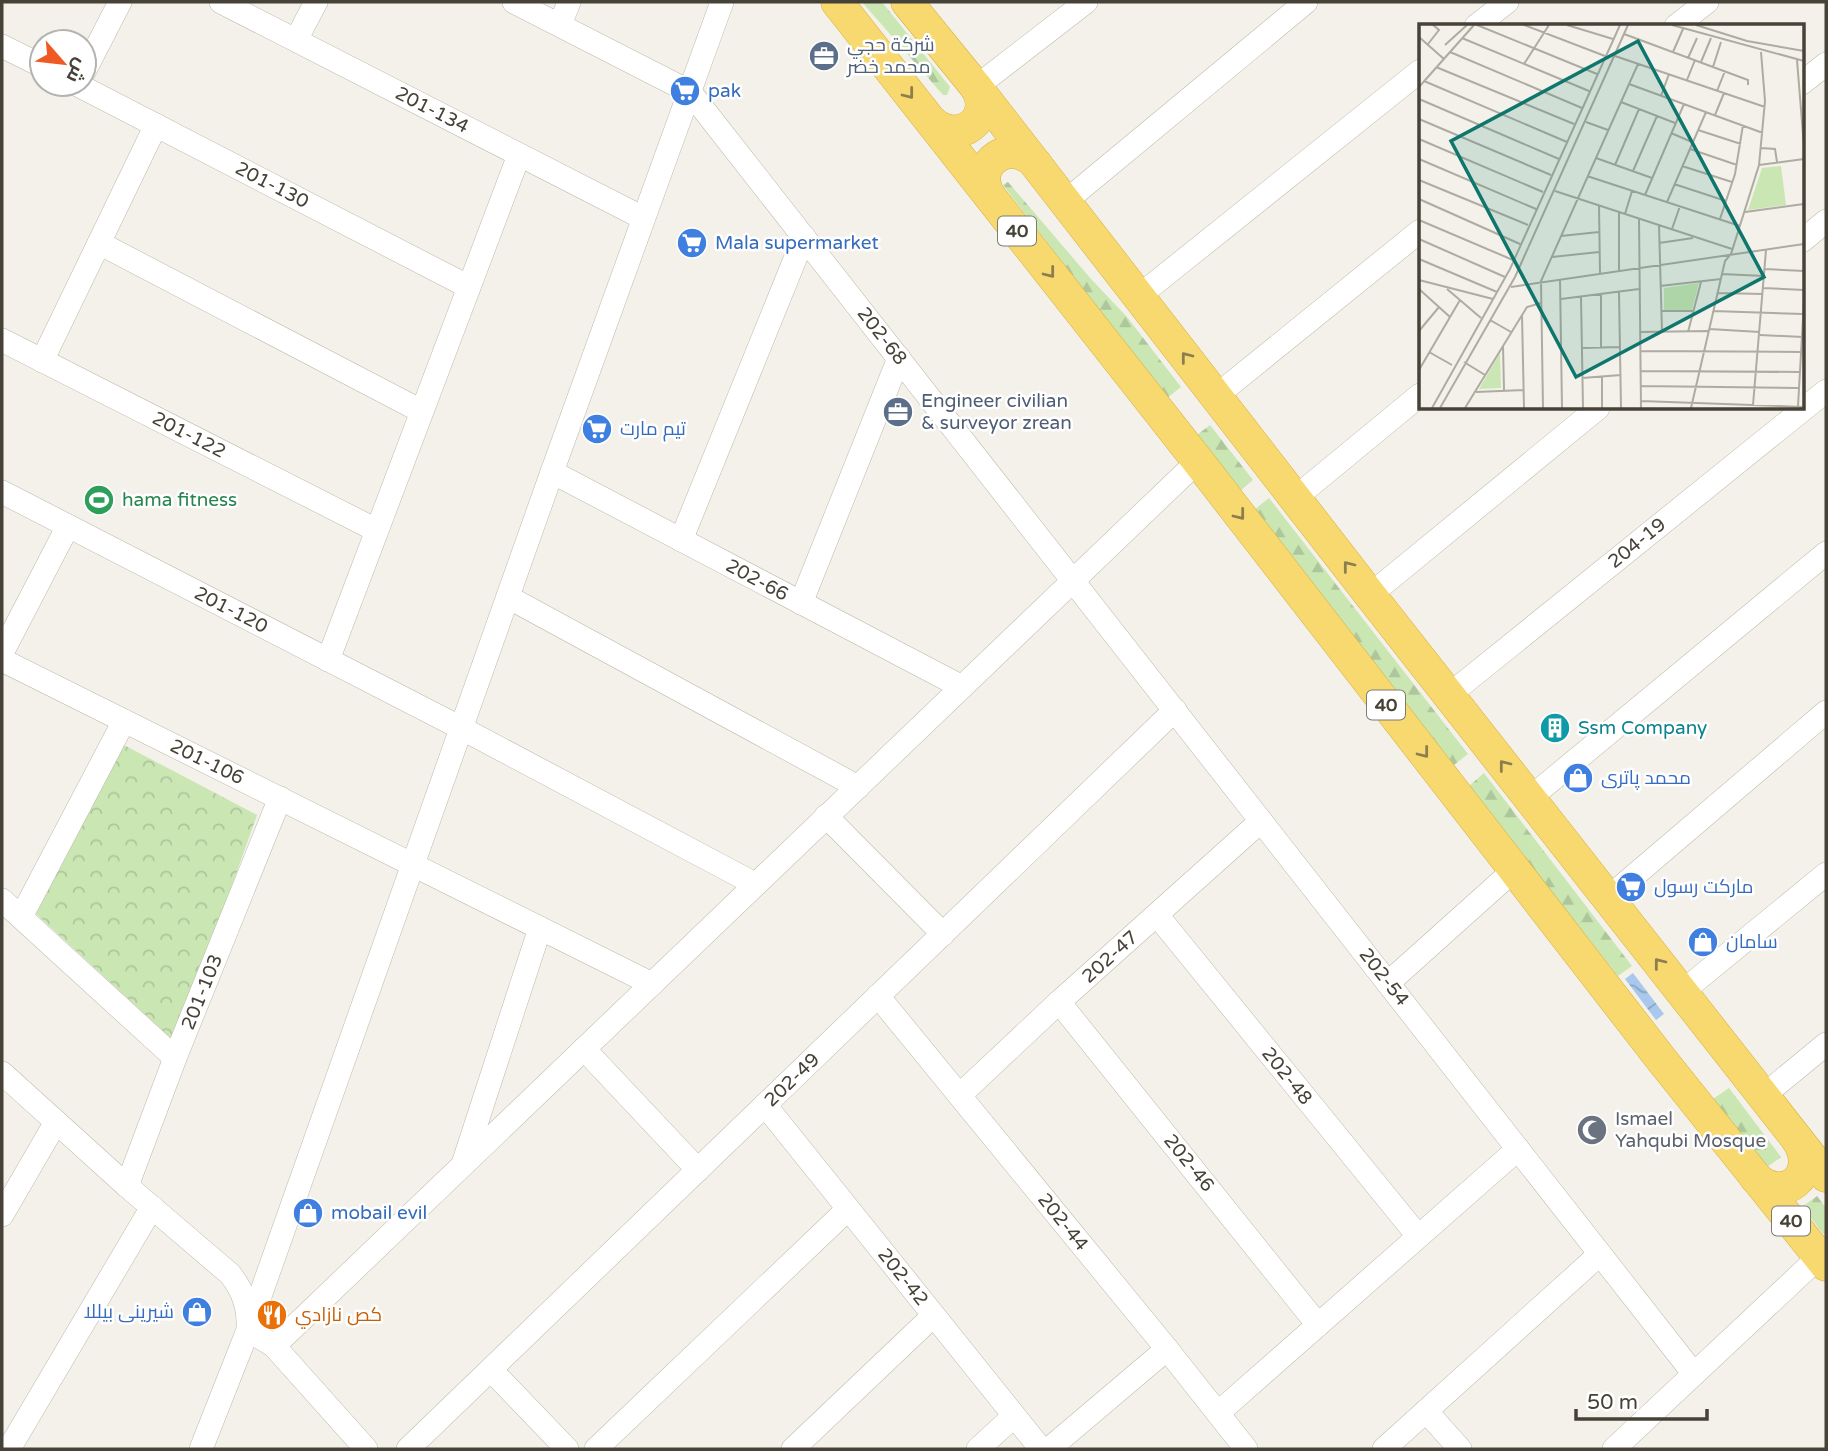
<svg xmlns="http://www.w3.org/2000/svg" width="1828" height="1451" viewBox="0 0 1828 1451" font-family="'Varela Round',Cairo,sans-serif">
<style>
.forest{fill:url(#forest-firs)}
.park{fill:url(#park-crowns)}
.water{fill:url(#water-waves)}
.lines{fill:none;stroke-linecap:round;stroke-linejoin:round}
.minor-casing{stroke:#bebaab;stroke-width:24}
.highway-casing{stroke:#d6b040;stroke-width:33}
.minor{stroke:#fff;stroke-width:23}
.highway{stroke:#f7d970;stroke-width:32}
.oneway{stroke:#8d7e4e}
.labels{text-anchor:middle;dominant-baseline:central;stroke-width:5;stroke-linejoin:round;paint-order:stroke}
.shield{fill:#fff;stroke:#7e7b73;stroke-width:2}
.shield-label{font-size:18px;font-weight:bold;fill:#474237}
.service-label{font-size:19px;fill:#4e5e75;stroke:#fff;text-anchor:start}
.shop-label{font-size:19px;fill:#366cbe;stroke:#fff;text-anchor:start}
.street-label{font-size:19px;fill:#474237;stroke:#fff}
.leisure-label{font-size:19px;fill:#27864d;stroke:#fff;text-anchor:start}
.culture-label{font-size:19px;fill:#0d838f;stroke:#fff;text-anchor:start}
.worship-label{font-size:19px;fill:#5b616d;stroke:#fff;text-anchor:start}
.food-label{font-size:19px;fill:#c56008;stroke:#fff;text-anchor:start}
.inset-road{fill:none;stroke:#aeaba2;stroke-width:2}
.view{fill:#0f766e;fill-opacity:0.15;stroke:#0f766e;stroke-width:3.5}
.inset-edge{fill:none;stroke:#474237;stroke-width:3.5}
</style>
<defs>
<pattern id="forest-firs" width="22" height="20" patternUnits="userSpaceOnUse" patternTransform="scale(1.75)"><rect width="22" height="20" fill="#c9e6b3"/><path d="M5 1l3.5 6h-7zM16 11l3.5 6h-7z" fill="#aec69b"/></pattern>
<pattern id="park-crowns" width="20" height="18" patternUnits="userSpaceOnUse" patternTransform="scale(1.75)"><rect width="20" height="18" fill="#c9e6b3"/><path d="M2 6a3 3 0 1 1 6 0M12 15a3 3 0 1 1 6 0" fill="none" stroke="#aec69b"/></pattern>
<pattern id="water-waves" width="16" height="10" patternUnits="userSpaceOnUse" patternTransform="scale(1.75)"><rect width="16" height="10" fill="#a8c9ed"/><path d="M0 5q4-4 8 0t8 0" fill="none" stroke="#8ba5c1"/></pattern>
</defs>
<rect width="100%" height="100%" fill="#f3f1e9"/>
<g class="forest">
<path d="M862,2H882L950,87L947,95H943Z"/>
<path d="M1008,182L1091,279L1127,317L1181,387L1167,398L1003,185Z"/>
<path d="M1210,425L1253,480L1241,490L1197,435Z"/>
<path d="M1269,498L1468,754L1454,765L1254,510Z"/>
<path d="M1484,773L1632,966L1618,976L1469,786Z"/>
<path d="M1729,1088L1781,1157L1766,1168L1713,1099Z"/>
<path d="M1817,1196L1826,1208V1237L1802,1207Z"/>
</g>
<path class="park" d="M122,744L257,815L176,1043L35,913Z"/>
<path class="water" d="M1633,973L1664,1014L1656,1020L1625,979Z"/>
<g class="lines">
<g class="minor-casing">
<g id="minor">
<path d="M221,2L643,218"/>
<path d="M514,2L690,92L1694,1374"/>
<path d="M560,25L569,2"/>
<path d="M1476,26L1507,2"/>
<path d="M1676,26L1707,2"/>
<path d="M296,40L316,2"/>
<path d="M2,46L42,66"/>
<path d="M84,72L120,2"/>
<path d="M1802,83L1826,64"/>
<path d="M76,84L469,287"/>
<path d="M976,87L1086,2"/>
<path d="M1066,201L1306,2"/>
<path d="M1802,241L1826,221"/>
<path d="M99,243L421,411"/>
<path d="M1139,296L1420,71"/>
<path d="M2,340L376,530"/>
<path d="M42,361L156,125"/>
<path d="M1216,396L1420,231"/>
<path d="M552,472L962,687"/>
<path d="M2,492L461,728L755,884"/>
<path d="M1295,498L1420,395"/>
<path d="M681,540L804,237"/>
<path d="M1370,595L1598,408"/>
<path d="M508,597L858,787"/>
<path d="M801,603L899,358"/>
<path d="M2,653L68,526"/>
<path d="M2,660L652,984"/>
<path d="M328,660L519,155"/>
<path d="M1449,695L1826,391"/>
<path d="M1530,798L1826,553"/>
<path d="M826,816L943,934"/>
<path d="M1608,898L1826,712"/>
<path d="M2,900L175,1058"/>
<path d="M1157,915L1418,1236"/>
<path d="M21,917L124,721"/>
<path d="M1388,983L1514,870"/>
<path d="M1682,992L1826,874"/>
<path d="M878,996L1167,1349L1246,1449"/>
<path d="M1059,1002L1318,1325"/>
<path d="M584,1049L698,1170"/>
<path d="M2,1073L127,1186L230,1274C244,1292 249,1308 248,1330L274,1346L366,1449"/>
<path d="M960,1095L1059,1002L1261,821"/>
<path d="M1763,1096L1826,1044"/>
<path d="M765,1105L1041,1449"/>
<path d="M464,1161L540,928"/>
<path d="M127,1186L175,1058L280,798"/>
<path d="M2,1215L56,1122"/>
<path d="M274,1346L1198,461"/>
<path d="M491,1370L567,1449"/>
<path d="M1426,1411L1460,1449"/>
<path d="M1218,1413L1518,1149"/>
<path d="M9,1449L152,1207"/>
<path d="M201,1449L248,1330L552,472L722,2"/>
<path d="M408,1449L1175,710"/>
<path d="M596,1449L848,1209"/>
<path d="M793,1449L933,1316"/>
<path d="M978,1449L1014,1416"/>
<path d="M1049,1449L1167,1349"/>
<path d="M1384,1449L1600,1254"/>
<path d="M1614,1449L1819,1257"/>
</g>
</g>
<g class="highway-casing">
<g id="highway">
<path d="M837,2L1198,461L1661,1059L1826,1265"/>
<path d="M907,2L976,87L1370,595L1826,1176"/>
<path d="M932,122C959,146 995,119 976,87"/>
<path d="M989,195C971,163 1011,136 1036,164"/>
<path d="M1755,1177C1783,1205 1821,1175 1797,1139"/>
</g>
</g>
<use href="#minor" class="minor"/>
<use href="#highway" class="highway"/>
</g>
<defs><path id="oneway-chevron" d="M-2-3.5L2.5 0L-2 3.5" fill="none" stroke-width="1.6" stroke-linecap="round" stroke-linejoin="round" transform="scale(1.75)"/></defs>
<g class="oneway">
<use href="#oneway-chevron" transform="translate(909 94) rotate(52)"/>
<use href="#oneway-chevron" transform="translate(1050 273) rotate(52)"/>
<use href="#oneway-chevron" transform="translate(1186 357) rotate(-128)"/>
<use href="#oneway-chevron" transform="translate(1240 515) rotate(52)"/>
<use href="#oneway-chevron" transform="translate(1348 566) rotate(-128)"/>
<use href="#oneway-chevron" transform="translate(1424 753) rotate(52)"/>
<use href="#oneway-chevron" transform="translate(1504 765) rotate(-128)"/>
<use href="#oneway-chevron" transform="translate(1659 963) rotate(-128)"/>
</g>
<defs>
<g id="office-disc" transform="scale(1.575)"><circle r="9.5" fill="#5c6f8a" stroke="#fff"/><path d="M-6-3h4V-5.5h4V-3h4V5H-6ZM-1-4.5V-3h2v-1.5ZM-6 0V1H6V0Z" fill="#fff"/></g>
<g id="supermarket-disc" transform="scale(1.575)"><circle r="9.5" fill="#3f7fe0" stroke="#fff"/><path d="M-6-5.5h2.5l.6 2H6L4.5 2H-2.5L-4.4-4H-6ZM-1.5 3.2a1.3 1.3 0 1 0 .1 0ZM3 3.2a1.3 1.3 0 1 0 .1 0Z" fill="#fff"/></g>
<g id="stadium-disc" transform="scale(1.575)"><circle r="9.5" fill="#2e9e5b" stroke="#fff"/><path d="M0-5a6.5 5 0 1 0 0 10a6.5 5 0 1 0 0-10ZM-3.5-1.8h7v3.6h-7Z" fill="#fff"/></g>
<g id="building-disc" transform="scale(1.575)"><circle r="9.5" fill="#0f9aa8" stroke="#fff"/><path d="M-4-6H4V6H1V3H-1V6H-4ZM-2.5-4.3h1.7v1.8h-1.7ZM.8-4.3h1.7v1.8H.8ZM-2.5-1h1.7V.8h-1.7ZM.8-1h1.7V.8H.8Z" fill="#fff"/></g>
<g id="shop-disc" transform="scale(1.575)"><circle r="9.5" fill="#3f7fe0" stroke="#fff"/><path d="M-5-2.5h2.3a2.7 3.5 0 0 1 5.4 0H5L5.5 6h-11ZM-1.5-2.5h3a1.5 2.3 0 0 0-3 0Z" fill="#fff"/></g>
<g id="mosque-disc" transform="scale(1.575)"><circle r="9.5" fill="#6b7280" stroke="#fff"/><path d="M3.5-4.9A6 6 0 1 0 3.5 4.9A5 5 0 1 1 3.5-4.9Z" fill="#fff"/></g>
<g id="restaurant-disc" transform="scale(1.575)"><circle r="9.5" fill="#e8710a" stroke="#fff"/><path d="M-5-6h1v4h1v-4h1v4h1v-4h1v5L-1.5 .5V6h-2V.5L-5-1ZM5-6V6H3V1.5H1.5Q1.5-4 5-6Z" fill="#fff"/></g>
</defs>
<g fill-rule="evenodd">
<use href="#office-disc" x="824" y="56"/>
<use href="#supermarket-disc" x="685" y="91"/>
<use href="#supermarket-disc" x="692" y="243"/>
<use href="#office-disc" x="898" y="412"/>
<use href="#supermarket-disc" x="597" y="429"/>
<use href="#stadium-disc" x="99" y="500"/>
<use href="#building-disc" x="1555" y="728"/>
<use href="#shop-disc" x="1578" y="778"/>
<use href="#supermarket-disc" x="1631" y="887"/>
<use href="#shop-disc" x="1703" y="942"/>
<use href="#mosque-disc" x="1592" y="1130"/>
<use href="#shop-disc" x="308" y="1213"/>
<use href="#shop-disc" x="197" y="1312"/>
<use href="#restaurant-disc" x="272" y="1315"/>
</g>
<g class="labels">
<g class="shield">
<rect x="998" y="216.5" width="38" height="29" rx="5"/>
<rect x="1367" y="690.5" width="38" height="29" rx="5"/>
<rect x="1772" y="1206.5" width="38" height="29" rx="5"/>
</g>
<g class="shield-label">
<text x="1017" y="231">40</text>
<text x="1386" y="705">40</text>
<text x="1791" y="1221">40</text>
</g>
<g class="service-label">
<text x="847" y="45">شركة حجي<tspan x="847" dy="22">محمد خضر</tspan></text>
<text x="921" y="401">Engineer civilian<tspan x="921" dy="22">&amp; surveyor zrean</tspan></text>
</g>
<g class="shop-label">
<text x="708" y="91">pak</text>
<text x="715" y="243">Mala supermarket</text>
<text x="620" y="429">تيم مارت</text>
<text x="1601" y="778">محمد پاتری</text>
<text x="1654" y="887">مارکت رسول</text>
<text x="1726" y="942">سامان</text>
<text x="331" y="1213">mobail evil</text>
<text x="174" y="1312" text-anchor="end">شيرينی بیللا</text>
</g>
<g class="street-label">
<text transform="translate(432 110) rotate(27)">201-134</text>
<text transform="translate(272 185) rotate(27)">201-130</text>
<text transform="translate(882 336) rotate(52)">202-68</text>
<text transform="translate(189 435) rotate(27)">201-122</text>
<text transform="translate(1637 543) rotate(-39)">204-19</text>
<text transform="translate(757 580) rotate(28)">202-66</text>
<text transform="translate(231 610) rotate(27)">201-120</text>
<text transform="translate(207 762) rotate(26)">201-106</text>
<text transform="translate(1110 957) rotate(-42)">202-47</text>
<text transform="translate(1384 977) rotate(52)">202-54</text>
<text transform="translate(202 992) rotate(-68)">201-103</text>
<text transform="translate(1287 1076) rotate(51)">202-48</text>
<text transform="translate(792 1080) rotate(-44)">202-49</text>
<text transform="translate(1189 1163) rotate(51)">202-46</text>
<text transform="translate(1063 1222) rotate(51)">202-44</text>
<text transform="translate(903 1277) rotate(51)">202-42</text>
</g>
<g class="leisure-label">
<text x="122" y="500">hama fitness</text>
</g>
<g class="culture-label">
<text x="1578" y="728">Ssm Company</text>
</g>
<g class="worship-label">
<text x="1615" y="1119">Ismael<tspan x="1615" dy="22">Yahqubi Mosque</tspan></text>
</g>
<g class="food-label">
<text x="295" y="1315">كص نازادي</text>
</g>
</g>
<g transform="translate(1419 24)">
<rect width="385" height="385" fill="#f3f1e9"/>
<path d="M81,329L82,364L60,365Z" fill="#c9e6b3"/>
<path d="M362,142L367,181L329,186L343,144ZM280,259L273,286H245V264Z" fill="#c9e6b3"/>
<path class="inset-road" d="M58,1L178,50M105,1L186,32M148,1L194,15M253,1L385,37M277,1L328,17L385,27M205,10L329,56V61M0,13L25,35M43,14L170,67M9,20L20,6L14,1M26,21L48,1M31,28L163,84M254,28L264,5M196,32L346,83M269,34L278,14M378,36L385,123M282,38L292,14M105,40L130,1M17,43L155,100M294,43L302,18M268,56L276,36M5,57L148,118M210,60L344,109M0,63L55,1M298,67L306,47M242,72L250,50M0,75L140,135M202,78L256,99M296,91L305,69M0,95L132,151M167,98L189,106M279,106L322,120M252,109L273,118M0,115L124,168M342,124L356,125L358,138M271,125L318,141M177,134L233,154M0,135L117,185M196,141L220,85M340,141L385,135M263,142L313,158M214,147L238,92M168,152L321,202M0,156L109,201M255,160L307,177M136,167L313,225M226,171L265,80M0,175L101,220M248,178L287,88M180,181L181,249M326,188L385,180M206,190L213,167M220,195L222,384M301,195L316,150L324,101M0,196L94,236M240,201L243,308M253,205L261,182M142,212L180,208M0,215L86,253M240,219L274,214M133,233L180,228M0,235L78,268M346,245L385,247M200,246V188M303,250L345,252M141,255L143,384M0,256L74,275M241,262L302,255M92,263L385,220M344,264L385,266M0,265L31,293M28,265L62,294M200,268L202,384M299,269L344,270M182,270V324M162,273L164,384M142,275L220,265M242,287H275M294,287L384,290M103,291L105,384M71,296L92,308M290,305L341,308M0,307L20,283M221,308L289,307M269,308L282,258M341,311L384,313M84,322L85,366M163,324L201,323M221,327L382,328M10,328L33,341M45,338L66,351M0,346L41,276M221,347L381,348M183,353V384M163,354L202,351M221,362L380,364M57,368L105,366M222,377L385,383M334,381L347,226M379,382L385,277M13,384L91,245L201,1M21,384L96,253L209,1M46,384L108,283L122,279M124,384L122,257L219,40M272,384L306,237L312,230L340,141L346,77L342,28"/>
<path class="view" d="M219,17L345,253L157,353L32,117Z"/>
<rect width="385" height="385" class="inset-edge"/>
</g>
<rect width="1828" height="1451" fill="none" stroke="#474237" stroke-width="7"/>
<g transform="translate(63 63) rotate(118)"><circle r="33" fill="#ffffff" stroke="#b5b3af" stroke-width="2"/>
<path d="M0-5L12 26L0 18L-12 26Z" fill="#ef5a24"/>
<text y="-10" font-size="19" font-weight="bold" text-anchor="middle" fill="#474237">ش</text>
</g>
<path d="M1576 1409v10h131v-10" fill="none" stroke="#474237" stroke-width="3.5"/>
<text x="1587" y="1409" font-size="21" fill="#474237" stroke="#ffffff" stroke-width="5" paint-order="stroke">50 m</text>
</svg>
